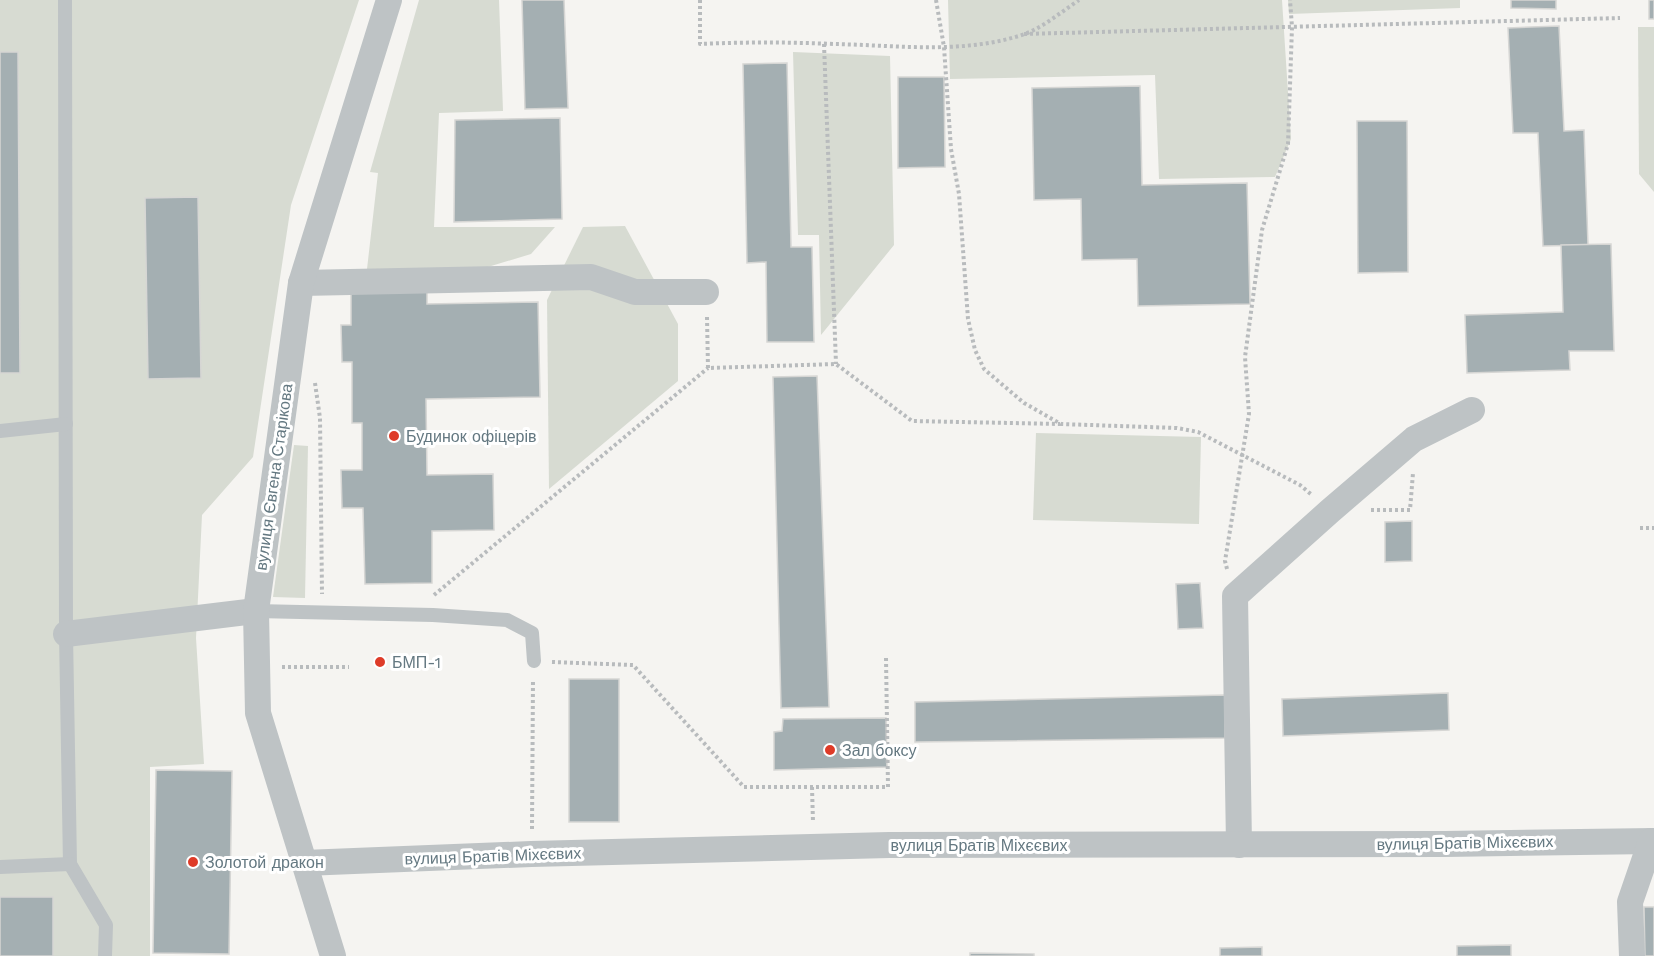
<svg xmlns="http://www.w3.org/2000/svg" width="1654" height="956" viewBox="0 0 1654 956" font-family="'Work Sans',sans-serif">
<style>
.green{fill:#d7dbd2}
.building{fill:#a4afb2;stroke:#d6d6d4;stroke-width:1.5}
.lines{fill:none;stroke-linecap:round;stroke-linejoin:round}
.path{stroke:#b8bbbd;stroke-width:4;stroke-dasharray:3 3;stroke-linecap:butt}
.service{stroke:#bec3c5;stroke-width:14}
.minor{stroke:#bec3c5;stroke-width:26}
.poi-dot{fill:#de3b28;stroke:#fff;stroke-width:2}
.labels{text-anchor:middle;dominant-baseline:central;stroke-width:6;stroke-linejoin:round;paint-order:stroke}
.poi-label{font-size:16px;fill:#647881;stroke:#fff;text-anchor:start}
.street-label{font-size:16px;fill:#647881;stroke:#fff}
</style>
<rect width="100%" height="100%" fill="#f5f4f1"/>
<g class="green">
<path d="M0,0H359L291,205L253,457L202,515L196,638L204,764L150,767V956H0Z"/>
<path d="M419,0H499L503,111L439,113L434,227H555L531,254L478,270L367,269L378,173L370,172Z"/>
<path d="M948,0H1282L1291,139L1275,177L1159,179L1155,75L950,79Z"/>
<path d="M1288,0H1460V8L1289,14Z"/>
<path d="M1638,27H1654V192L1639,174Z"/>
<path d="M793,52L890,56L894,245L821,335L819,235H798Z"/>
<path d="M625,226L678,324V381L549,489L547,300L583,227Z"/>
<path d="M1036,433L1201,437L1199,524L1033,520Z"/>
<path d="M294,445L308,446L305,598L273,597Z"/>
</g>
<g class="building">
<path d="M522,0H564L568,108L525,109Z"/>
<path d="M1511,0H1556V9L1511,8Z"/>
<rect x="1649" y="0" width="5" height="19"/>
<path d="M1559,26L1564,131L1584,130L1588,245L1543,246L1538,133H1513L1508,28Z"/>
<path d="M0,52H18L20,373H0Z"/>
<path d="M787,63L791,247H812L814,342H767L766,262L747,263L743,64Z"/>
<path d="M898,77H944L945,167L898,168Z"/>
<path d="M1140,86L1142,185L1247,183L1250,304L1138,306L1137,259L1082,260L1081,199L1034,200L1032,88Z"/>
<path d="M560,118L562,219L454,222L455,120Z"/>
<path d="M1357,121H1407L1408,272L1358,273Z"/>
<path d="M198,197L201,378L148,379L145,198Z"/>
<path d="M1611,244L1614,351H1569L1570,370L1467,373L1465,315L1563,312L1561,245Z"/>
<path d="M427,289V304L538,302L540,397L426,399L427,475L493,474L494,530L432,531V583L365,584L363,508H342L341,470H362V423H352V362H342L341,325H351V290Z"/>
<path d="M817,376L829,707L781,708L773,377Z"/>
<path d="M1412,521V561L1385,562V522Z"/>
<path d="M1200,583L1203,628L1178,629L1176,584Z"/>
<rect x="569" y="679" width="50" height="143"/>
<path d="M1448,693L1449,730L1283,736L1282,699Z"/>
<path d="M1225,695V738L915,742V702Z"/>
<path d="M886,718L887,767L774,770V732L782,731L783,719Z"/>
<path d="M156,770L232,771L229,954L153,953Z"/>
<rect x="0" y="897" width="53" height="59"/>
<path d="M1644,907H1654V956H1645Z"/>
<path d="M1511,945V956H1457V946Z"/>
<path d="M1262,947V956H1220V948Z"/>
<path d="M970,953L1034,954V956H970Z"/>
</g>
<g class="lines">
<g class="path">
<path d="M700,0V44C744,42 788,42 833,44C896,45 963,55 1025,34C1045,26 1061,12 1079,0"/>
<path d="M936,0L944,47L951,149L959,194L968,319L975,350L984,369L1024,403L1061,424L1177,428L1198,432L1300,485L1312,495"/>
<path d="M1024,34L1620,18"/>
<path d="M824,44L836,364"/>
<path d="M707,317L708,368L836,364L912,421L1060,424"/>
<path d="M315,383L320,418L322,594"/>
<path d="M1371,510H1410L1413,473"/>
<path d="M1640,528H1654"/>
<path d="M1227,569L1225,561L1249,414L1245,357L1262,230L1288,144L1292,27L1290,0"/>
<path d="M434,595L708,368"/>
<path d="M552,662L633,665L744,787H888L886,658"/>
<path d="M282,667H349"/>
<path d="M812,787L813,822"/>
<path d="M532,829L533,680"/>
</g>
<g class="service">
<path d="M65,0L66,634L70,864L106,925L105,956"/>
<path d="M0,431L66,424"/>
<path d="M256,611L433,615L507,620L532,633L534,661"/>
<path d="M0,867L70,864"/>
</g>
<g class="minor">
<path d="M301,283L591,277L635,292H706"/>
<path d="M66,634L256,611"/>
<path d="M1239,845L1235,596L1330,511L1414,439L1472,410"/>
<path d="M304,863L531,854L889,845L1445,844L1654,841"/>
<path d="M333,956L258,713L256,611L301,283L389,0"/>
<path d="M1632,956L1630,902L1651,841"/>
</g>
</g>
<g class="poi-dot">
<circle cx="394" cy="436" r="6"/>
<circle cx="380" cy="662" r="6"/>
<circle cx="830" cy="750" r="6"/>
<circle cx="193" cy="862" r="6"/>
</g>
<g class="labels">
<g class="poi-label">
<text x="406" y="436">Будинок офіцерів</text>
<text x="392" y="662">БМП-1</text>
<text x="842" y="750">Зал боксу</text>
<text x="205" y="862">Золотой дракон</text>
</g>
<g class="street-label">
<text transform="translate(274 477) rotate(-82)">вулиця Євгена Старікова</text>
<text transform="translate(1465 843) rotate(-1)">вулиця Братів Міхєєвих</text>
<text x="979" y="845">вулиця Братів Міхєєвих</text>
<text transform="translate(493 856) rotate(-2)">вулиця Братів Міхєєвих</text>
</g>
</g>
</svg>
